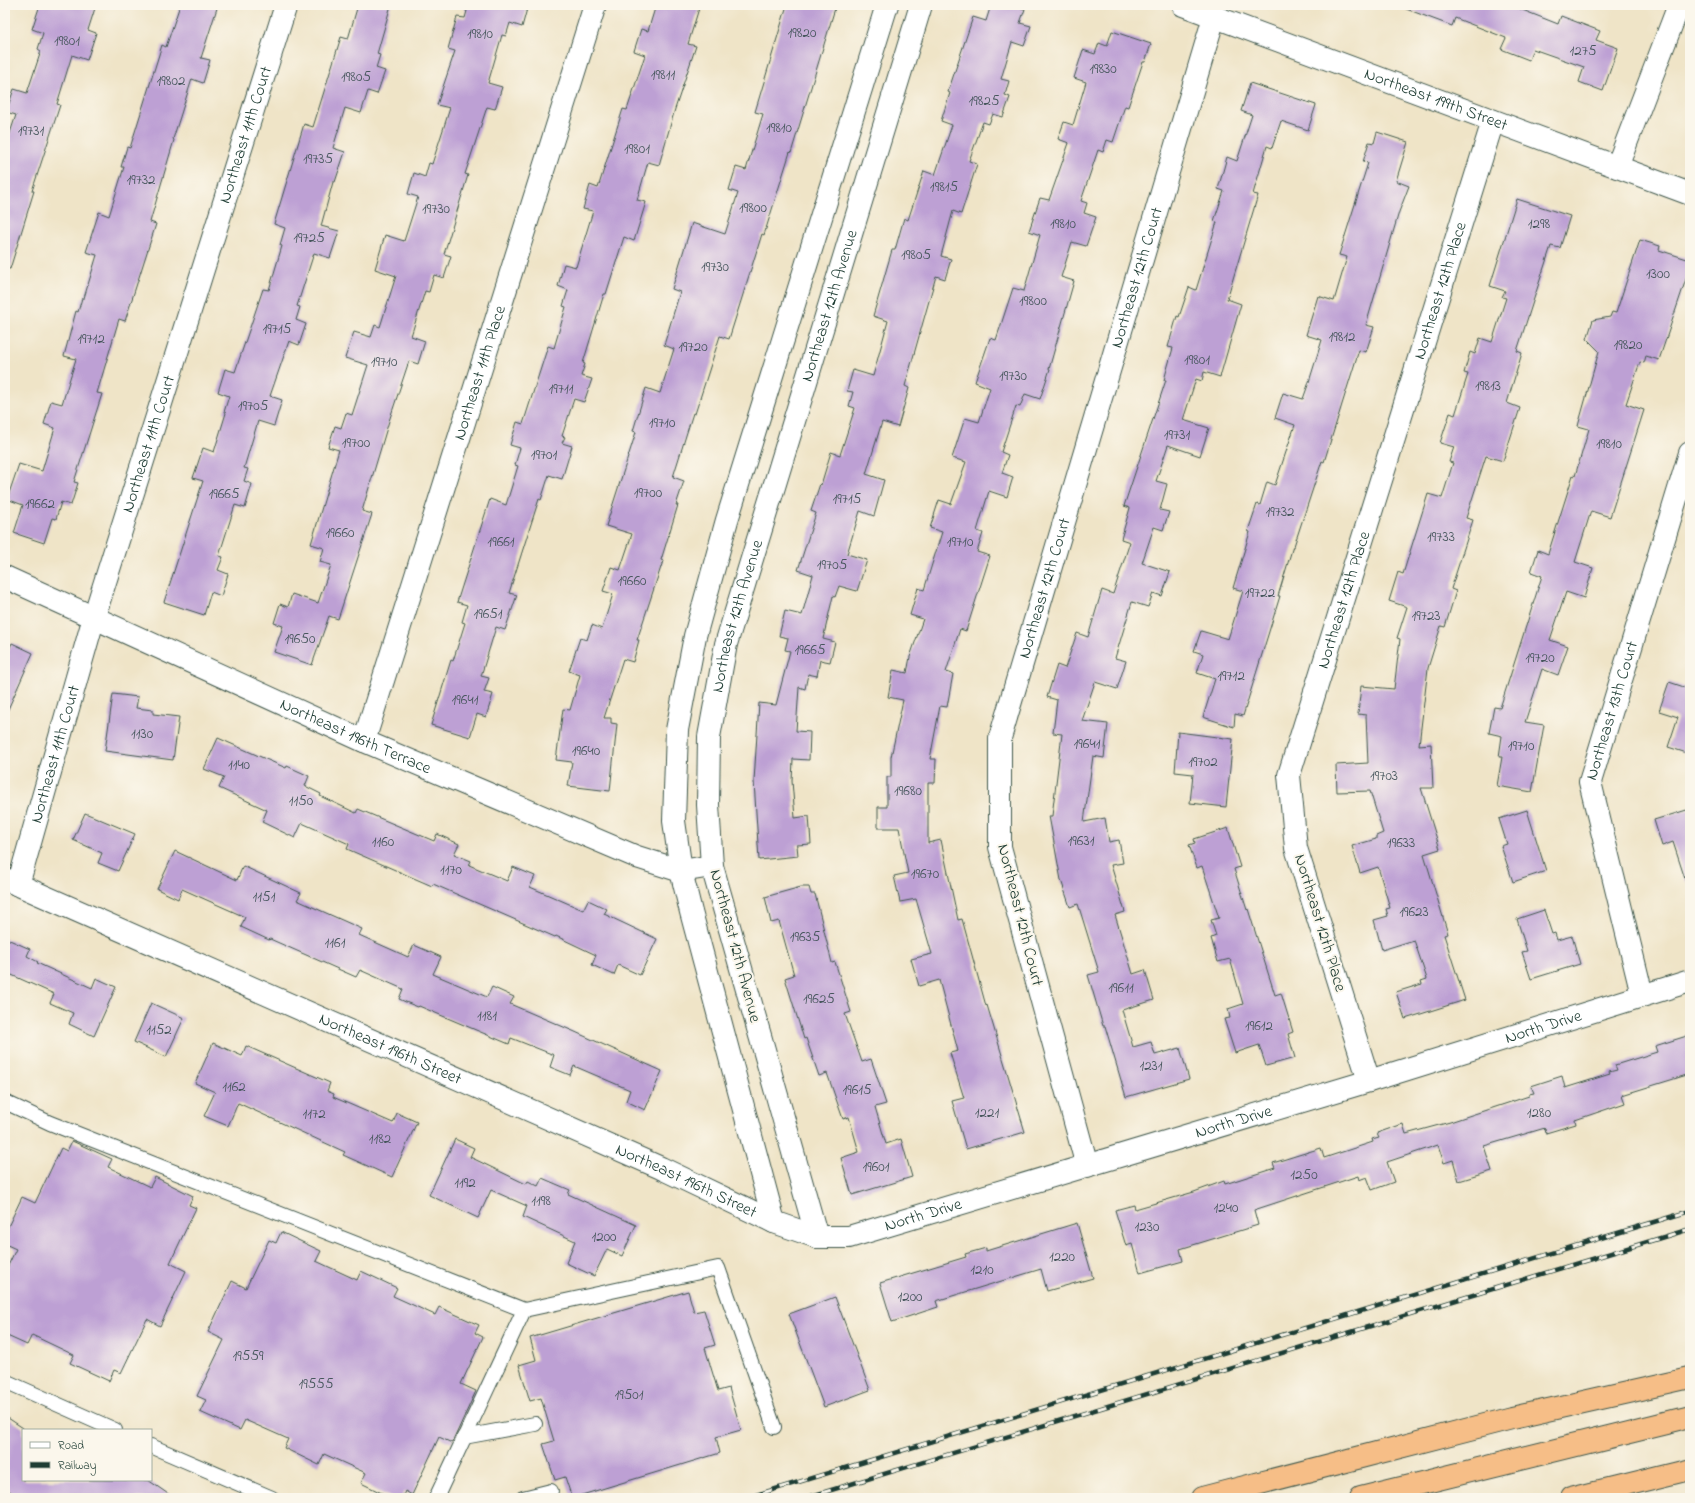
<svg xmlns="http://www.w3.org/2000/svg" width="1695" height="1503" viewBox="0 0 1695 1503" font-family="'Indie Flower',sans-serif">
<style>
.building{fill:#bda0d4}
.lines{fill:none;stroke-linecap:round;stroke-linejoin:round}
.service-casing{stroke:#3e564a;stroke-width:16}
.minor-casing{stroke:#3e564a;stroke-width:24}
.tertiary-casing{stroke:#3e564a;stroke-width:24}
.motorway-casing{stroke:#3e564a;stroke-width:24}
.service{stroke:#fff;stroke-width:14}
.minor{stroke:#fff;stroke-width:22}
.tertiary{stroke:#fff;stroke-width:22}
.motorway{stroke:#f6be87;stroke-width:22}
.rail-casing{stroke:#1f3d34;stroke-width:4.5}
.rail{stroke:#fbf7ec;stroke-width:3;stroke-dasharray:9;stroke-linecap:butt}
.labels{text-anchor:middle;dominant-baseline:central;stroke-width:4;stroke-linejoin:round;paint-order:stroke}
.number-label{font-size:15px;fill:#46565c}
.street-label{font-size:17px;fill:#1f3d34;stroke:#fbf7ec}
</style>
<rect width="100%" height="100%" fill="#fbf7ec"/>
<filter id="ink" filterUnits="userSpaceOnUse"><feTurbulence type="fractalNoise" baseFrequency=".025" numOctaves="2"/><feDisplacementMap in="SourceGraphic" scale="8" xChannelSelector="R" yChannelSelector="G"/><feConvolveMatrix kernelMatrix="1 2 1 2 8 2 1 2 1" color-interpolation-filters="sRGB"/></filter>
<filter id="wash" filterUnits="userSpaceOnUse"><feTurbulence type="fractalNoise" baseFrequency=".012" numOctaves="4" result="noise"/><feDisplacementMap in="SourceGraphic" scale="16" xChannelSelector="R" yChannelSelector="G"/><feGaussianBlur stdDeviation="0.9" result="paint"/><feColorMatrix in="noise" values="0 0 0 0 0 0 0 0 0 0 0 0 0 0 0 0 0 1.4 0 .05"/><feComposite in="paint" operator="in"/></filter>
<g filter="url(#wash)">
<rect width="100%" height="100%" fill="#efe4c7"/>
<g id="blocks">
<g class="building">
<path d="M40,5H96L88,30L96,33L87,60L72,55L57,104L60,105L32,191H34L10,269L5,268V148L16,115L6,112L14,89L27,93L41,51L38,49L43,33L32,29Z"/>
<path d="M180,5H218L201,58L210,60L203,83L192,79L173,139L174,140L150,222L156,224L125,321L119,319L97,393L102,394L74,482L78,483L71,505L61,502L56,519L52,518L44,543L14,533L23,505L7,499L19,464L42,471L55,428L44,424L51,401L62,404L76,359L64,356L76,311L78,312L82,298H84L97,255L86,252L99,212L109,216L124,167H121L127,147L130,148L162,45L166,47Z"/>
<path d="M358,5H391L377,54L380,55L376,68L385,71L377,94L368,91L361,113L345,108L333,148L345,152L335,182H333L321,226L339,231L330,258L314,253L297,306L300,307L296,320L306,324L299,345L289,341L270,396L282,400L274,426L258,421L244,468L248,469L244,481L252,484L245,508L235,505L219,556L223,557L218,570L228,574L221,596L211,592L204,615L164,602L203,481L193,478L203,448L214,452L226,413L224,412L229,396L218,392L225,369L235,372L263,289L269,290L282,246L280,245L285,228L274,224L304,124L313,127L341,37L348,39Z"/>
<path d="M466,5H528L522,27L510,23L506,36L502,35L488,83L502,87L495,109L487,107L465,174L468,175L444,254L451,256L444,278L434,275L429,292L425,291L411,336L425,341L418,364L409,361L389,421L362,511L372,514L338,619L329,616L312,665L274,652L283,626L274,623L280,604L288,607L292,594L318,603L331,565L320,562L324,548L311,544L339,450L328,447L335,426L341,428L346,413L352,415L368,365L345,358L354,332L371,337L375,325L380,327L396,276L375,269L385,235L404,241L418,197L408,194L414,173L425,177L429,163L432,164L450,108L437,105L455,51L448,49L457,17L465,18L467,11L465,10Z"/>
<path d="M656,5H700L688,44L696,46L675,109L659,165L648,162L637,200L646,202L634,241L624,237L606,294H604L583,363L585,364L581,376L592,379L584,402L574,399L562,436L565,437L562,443L572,446L562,479L549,475L541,500L539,499L509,593L517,595L505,630L496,627L481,676L489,678L484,692L493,694L486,717L477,714L470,737L431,725L451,660L453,661L465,623L462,622L467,605L457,602L490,499L506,505L518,466L515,465L520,448L510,445L517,422L523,424L548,346L554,348L566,307L563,306L568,290L558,286L564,264L576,267L593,211L583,209L590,185L598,188L623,109L627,110L645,55L634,51L641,29L648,31Z"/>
<path d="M787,5H836L791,153L790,152L764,235L762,234L729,339L720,336L695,414L693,413L673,477L684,481L676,505H678L661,560L663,561L637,640H639L633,662L623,659L604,718H611V723L617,724L610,791L568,786L572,762L556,760L563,709L570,710L580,675L569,671L580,638L587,640L592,625L602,629L613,594L603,591L611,567L620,570L632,534L606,526L636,432L633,431L646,388L660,393L674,349L664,345L680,292L672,289L692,223L725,234L738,193L729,190L736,167L746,170L763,114L755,112Z"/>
<path d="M991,5H1010L1025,9L1020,23L1031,26L1024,46L1012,42L1001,79L1009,81L1005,95L1010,97L1003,117L993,114L989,124L983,122L969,161L977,164L961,214L953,211L941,256L951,259L945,279L936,276L905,386L909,388L898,427L882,422L866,474L884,480L874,516L860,511L847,554L867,560L857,591L839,586L835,597L833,596L823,639L835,642L830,662L820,660L817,676L808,674L805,689L799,687L796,731L810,732L809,760L793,759L792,781L795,818L809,816L811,844L797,845L798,856L759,860L754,781L759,703L776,705L790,651L785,650L788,638L779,636L785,611L802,615L813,575L798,570L816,513L811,511L820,484L821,485L831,452L840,455L855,408L849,406L853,392L847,391L853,370L873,376L888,321L873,316L892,250H895L904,218L908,220L924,171L935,175L952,125L941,121L950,93L948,92L973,17L986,21Z"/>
<path d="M1401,5H1522L1520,9L1558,24L1561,16L1600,31L1596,40L1618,48L1603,91L1579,82L1584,67L1533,49L1529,60L1501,49L1506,38L1455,18L1452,26L1401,7Z"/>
<path d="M1112,31L1151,44L1145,62H1143L1128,107L1125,106L1113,142L1107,140L1103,152L1098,150L1081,201L1087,203L1084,213L1096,217L1086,246L1072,242L1061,277L1074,281L1049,369H1050L1040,399L1025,394L1020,407L1016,406L1001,452L1008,455L1002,473L1013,477L1007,497L989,491L977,531L983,533L977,552L990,556L966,631L960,629L946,672L953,674L947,707L940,706L930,759H936L935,783H928V843L941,840L958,920L962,919L986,1006L987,1005L1025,1132L966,1149L952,1101L964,1098L950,1053L958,1051L939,980L919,986L911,959L932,954L916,899L900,902L894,876L908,873L899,828H878V807H887V777H891V757L903,700L888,697L893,670L907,673L910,657L923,619L910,615L918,588L924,590L942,532L930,528L939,500L951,504L966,462L952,458L965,418L979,422L990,388L975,382L990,338L996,340L1013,288L1024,291L1040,235L1029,231L1040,198L1049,200L1069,143L1058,139L1064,122L1073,125L1086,82L1074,78L1083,50L1095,54L1099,43L1107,46Z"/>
<path d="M1250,83L1316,105L1308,130L1281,121L1272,148L1267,146L1253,194L1258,195L1227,299L1241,304L1220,377L1204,372L1202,381L1196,379L1183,420L1209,428L1200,456L1168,445L1156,481L1167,484L1160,510L1169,512L1163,530L1154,527L1142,563L1170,572L1162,596L1153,593L1148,607L1132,602L1115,658L1126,661L1117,689L1095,682L1082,721L1108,724L1104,758L1093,756L1084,822L1105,818L1109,842L1119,840L1123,863L1111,865L1125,912L1115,915L1133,974L1145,970L1154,1000L1122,1010L1133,1047L1151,1042L1155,1055L1180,1048L1189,1079L1126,1097L1105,1026H1103L1088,975L1099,972L1078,904L1070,907L1061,880L1049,816H1052L1062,734L1053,733L1057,700L1047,697L1057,665L1065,668L1077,633L1088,637L1102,590L1113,594L1130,542L1121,539L1130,508L1124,506L1166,380H1164L1173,348L1168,347L1177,316L1179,317L1189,287L1196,290L1217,222L1214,221L1224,191L1218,189L1227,157L1237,161L1252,115L1241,111Z"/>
<path d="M1377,132L1408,142L1396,181L1409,186L1399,212L1366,325L1374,327L1366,352L1359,350L1324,462L1322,461L1294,546H1293L1278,596H1280L1243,716L1235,714L1234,727L1203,717L1215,679L1197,673L1203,654L1194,651L1201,631L1228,639L1243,591L1233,588L1250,532L1248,531L1257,504L1260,505L1267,482L1275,485L1295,425L1275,418L1283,393L1303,399L1308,385L1322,340L1306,335L1318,296L1334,301L1347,257L1339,255L1368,163L1363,162L1369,142L1374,143Z"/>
<path d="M1517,199L1570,216L1560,248L1551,246L1517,351L1522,353L1507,403L1520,408L1503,461L1486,456L1466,518L1473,520L1451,589L1456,591L1445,627L1441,626L1428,668L1419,745L1431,744L1433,788H1421L1440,849L1424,854L1448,934L1444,935L1465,1000L1405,1019L1396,992L1422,984L1421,981L1427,979L1414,940L1382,950L1374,920L1388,916L1386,909L1390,908L1378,867L1360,873L1352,846L1376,839V836L1383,833L1370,791L1337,792L1336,765L1368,763L1366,715L1358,714L1361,686L1394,689L1400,639L1397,638L1407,607L1389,601L1398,572L1403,574L1428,494L1442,498L1453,463L1449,462L1454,447L1440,443L1450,413L1455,415L1468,374L1464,373L1470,352L1475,354L1480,338L1492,342L1506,298L1502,297L1505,291L1490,286Z"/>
<path d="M1640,240L1660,246L1659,250L1690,260V267L1659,360L1646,356L1644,363L1640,362L1626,404L1644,410L1610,517L1591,511L1575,562L1593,568L1584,598L1566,592L1550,640L1568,646L1558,675L1542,669L1525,722L1544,725L1532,792L1497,786L1502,757H1499L1502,736L1489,733L1494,707L1500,708L1542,576L1531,572L1538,550L1548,554L1573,475L1575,476L1589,429L1578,426L1599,351L1587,339L1593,320L1610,317L1612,312L1616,313Z"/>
<path d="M12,643L33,653L5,716V658Z"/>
<path d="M1669,682L1690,689V754L1668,747L1678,717L1659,711Z"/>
<path d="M113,694L138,697L136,708L153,710V714L179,717L173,760L105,751Z"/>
<path d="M1178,732L1233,739L1226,807L1190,803L1193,774L1175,772Z"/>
<path d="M218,738L286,768L287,766L309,776L305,786L321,794L320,796L356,813L358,809L434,841L437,834L459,844L454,854L471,861L469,865L507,881L513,867L535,876L530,887L583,910L588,900L607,909L604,914L657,939L640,975L618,965L614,975L592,965L596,955L556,936L555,937L433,884L432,886L347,849L349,844L302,823L295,838L262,822L267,810L219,788L224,777L204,769Z"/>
<path d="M1690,809V881L1686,882L1673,842L1662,846L1654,820Z"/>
<path d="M1527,810L1546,871L1513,882L1501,846L1507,844L1499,819Z"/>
<path d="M85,813L135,834L118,871L98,863L102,853L73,840Z"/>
<path d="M1228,828L1240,867L1234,869L1247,910L1248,909L1275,995L1281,993L1293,1032L1288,1034L1295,1058L1266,1066L1259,1045L1235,1053L1224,1019L1230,1018L1228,1009L1243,1004L1230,959L1218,962L1211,938L1216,936L1211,920L1219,918L1202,866L1197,868L1189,845L1195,843L1194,839Z"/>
<path d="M175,851L237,880L243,866L301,893L297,900L362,929L359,935L408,957L414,945L441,957L433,974L487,997L492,987L514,997L510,1004L573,1031L662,1071L645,1110L626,1101L630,1090L574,1066L570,1075L550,1067L554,1055L511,1038L509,1044L419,1006L418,1007L408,1003L399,999L403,989L360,970L356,977L270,939L269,940L241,927L245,917L182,889L178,899L157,889Z"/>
<path d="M801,887H809L811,894H815L832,963L835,962L851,1012L845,1014L862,1062L871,1059L886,1104L875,1107L886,1144L901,1139L912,1177L852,1195L841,1158L859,1152L849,1117L843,1119L827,1073L819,1076L806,1038L804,1039L785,978L794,975L779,921L771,923L765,897Z"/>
<path d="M1544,910L1552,934L1555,933L1557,940L1572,936L1580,964L1531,979L1522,952L1527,951L1517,919Z"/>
<path d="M5,938L30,949L27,956L38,962L37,963L92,988L96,978L116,987L94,1036L69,1024L73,1013L50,1003L54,994L5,972Z"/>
<path d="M151,1003L184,1018L166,1057L134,1042Z"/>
<path d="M1690,1035V1074L1622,1095L1625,1103L1575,1120L1576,1124L1546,1133L1545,1128L1484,1146L1492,1171L1459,1181L1453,1160L1444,1163L1438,1145L1387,1162L1394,1182L1372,1190L1367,1177L1359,1180L1358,1176L1254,1210L1258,1225L1180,1249L1183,1261L1140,1273L1132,1244L1126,1246L1115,1210L1134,1205L1135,1209L1194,1192L1224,1181L1225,1184L1275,1168L1273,1163L1321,1148L1324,1158L1373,1142L1372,1139L1379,1137L1377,1133L1403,1124L1406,1134L1450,1122L1529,1096V1094L1534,1093L1531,1086L1562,1076L1565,1088L1610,1074L1609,1072L1617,1070L1615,1065L1657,1052L1655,1046Z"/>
<path d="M213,1043L242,1056L246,1046L330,1083L327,1091L334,1094L333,1097L393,1123L397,1113L417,1122L392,1177L343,1155L345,1152L238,1103L228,1126L204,1116L215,1092L195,1083Z"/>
<path d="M455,1139L474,1148L470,1157L526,1184L528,1181L538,1186L542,1178L570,1190L568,1194L636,1225L622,1256L607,1249L594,1276L566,1263L575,1241L523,1217L527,1206L491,1190L478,1218L429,1195Z"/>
<path d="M72,1141L112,1159L108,1167L150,1187L155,1177L193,1196L189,1205L196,1208L170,1263L186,1271L160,1326L147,1319L121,1373L114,1370L109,1381L70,1363L74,1355L32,1335L27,1345L5,1335V1272L16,1249L5,1244V1233L22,1197L35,1203L61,1148L67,1151Z"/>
<path d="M1077,1223L1093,1278L1047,1291L1041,1269L936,1301L938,1307L892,1322L880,1283L966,1257L965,1254L986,1248V1251Z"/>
<path d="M281,1232L321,1251L316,1261L357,1280L361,1271L397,1288L393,1296L435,1315L439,1307L479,1325L475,1333L483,1337L461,1384L476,1391L452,1443L439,1437L412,1495L405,1491L402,1498H392L361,1483L366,1473L324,1454L319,1465L284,1448L288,1439L245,1420L240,1430L200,1412L206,1400L197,1396L224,1340L208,1332L232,1281L246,1288L269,1240L276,1243Z"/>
<path d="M688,1291L694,1312L704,1310L715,1345L705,1348L718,1391L729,1388L741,1430L716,1437L720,1453L572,1498L565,1477L555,1480L543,1444L554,1441L541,1398L530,1401L519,1365L536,1360L530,1338Z"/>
<path d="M835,1297L870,1390L824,1407L789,1314Z"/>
<path d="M5,1416L23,1428V1480H148L174,1498H20L5,1488Z"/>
</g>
</g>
</g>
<g filter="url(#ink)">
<use href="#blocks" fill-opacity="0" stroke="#3e564a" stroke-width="1"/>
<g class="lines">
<g class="service-casing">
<g id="service">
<path d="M5,1102L50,1123L524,1310L436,1498"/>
<path d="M524,1310L718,1268L774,1427"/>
<path d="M5,1381L115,1430"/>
<path d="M464,1437L535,1424"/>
<path d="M151,1446L272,1498"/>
<path d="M523,1498L551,1491"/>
</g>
</g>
<g class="minor-casing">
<g id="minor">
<path id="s1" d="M1183,5L1690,194"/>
<path d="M1617,167L1679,5"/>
<path id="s2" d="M5,577L364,741L637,857L681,871L712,866"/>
<path id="s3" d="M364,741L595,5"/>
<path id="s4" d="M5,879L661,1168L774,1222L817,1237H849L1369,1081L1690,981"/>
<path id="s5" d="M18,885L94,617L286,5"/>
<path id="s6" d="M1642,995L1590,782L1690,453"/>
<path id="s7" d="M1369,1081L1296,848L1289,775L1493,121"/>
<path id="s8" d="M1087,1166L1000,847V738L1214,17"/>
</g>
</g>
<g class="tertiary-casing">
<g id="tertiary">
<path d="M774,1222L691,912L681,871L674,821L677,730L695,636L727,520L887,5"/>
<path id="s9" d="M817,1237L712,866L708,805L709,737L726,644L921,5"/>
</g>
</g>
<g class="motorway-casing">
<g id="motorway">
<path d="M1202,1498L1512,1418L1690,1378"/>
<path d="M1361,1498L1690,1417"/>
<path d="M1572,1498L1690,1469"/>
</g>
</g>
<use href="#service" class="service"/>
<use href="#minor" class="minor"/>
<use href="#tertiary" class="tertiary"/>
<use href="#motorway" class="motorway"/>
<g class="rail-casing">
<g id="rail">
<path d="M746,1498L1690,1211"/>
<path d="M805,1498L1690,1229"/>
</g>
</g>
<use href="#rail" class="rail"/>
</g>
</g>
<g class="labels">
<g class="number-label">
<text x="802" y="33">19820</text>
<text x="480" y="34">19810</text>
<text x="67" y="41">19801</text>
<text x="1583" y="51">1275</text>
<text x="1103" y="69">19830</text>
<text x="663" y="75">19811</text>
<text x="356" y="77">19805</text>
<text x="171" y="81">19802</text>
<text x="984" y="101">19825</text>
<text x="779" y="128">19810</text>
<text x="31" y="131">19731</text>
<text x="637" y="149">19801</text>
<text x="318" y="159">19735</text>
<text x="141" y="180">19732</text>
<text x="944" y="187">19815</text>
<text x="753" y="208">19800</text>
<text x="436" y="209">19730</text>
<text x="1063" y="224">19810</text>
<text x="1539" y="224">1298</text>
<text x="309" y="238">19725</text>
<text x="916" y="255">19805</text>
<text x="715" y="267">19730</text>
<text x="1658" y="274">1300</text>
<text x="1033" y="301">19800</text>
<text x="277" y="329">19715</text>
<text x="1342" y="337">19812</text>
<text x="91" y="339">19712</text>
<text x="1628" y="345">19820</text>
<text x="693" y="347">19720</text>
<text x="1197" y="360">19801</text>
<text x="384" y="362">19710</text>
<text x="1013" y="376">19730</text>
<text x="1488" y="386">19813</text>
<text x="561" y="389">19711</text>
<text x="253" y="406">19705</text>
<text x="662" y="423">19710</text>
<text x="1177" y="435">19731</text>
<text x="356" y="443">19700</text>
<text x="1609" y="444">19810</text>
<text x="544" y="455">19701</text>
<text x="648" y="493">19700</text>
<text x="224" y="494">19665</text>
<text x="847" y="499">19715</text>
<text x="40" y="504">19662</text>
<text x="1280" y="512">19732</text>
<text x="340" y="533">19660</text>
<text x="1441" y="537">19733</text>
<text x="501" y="542">19661</text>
<text x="960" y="542">19710</text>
<text x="832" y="565">19705</text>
<text x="632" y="581">19660</text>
<text x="1260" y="593">19722</text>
<text x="488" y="614">19651</text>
<text x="1426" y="616">19723</text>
<text x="300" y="639">19650</text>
<text x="810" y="650">19665</text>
<text x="1540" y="658">19720</text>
<text x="1231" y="676">19712</text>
<text x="465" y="700">19641</text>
<text x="142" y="734">1130</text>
<text x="1087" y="744">19641</text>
<text x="1521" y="746">19710</text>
<text x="586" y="751">19640</text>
<text x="1203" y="762">19702</text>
<text x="239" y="765">1140</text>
<text x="1384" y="776">19703</text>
<text x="908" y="791">19680</text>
<text x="301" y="801">1150</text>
<text x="1081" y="841">19631</text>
<text x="383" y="842">1160</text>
<text x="1401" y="843">19633</text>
<text x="451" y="870">1170</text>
<text x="925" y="874">19670</text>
<text x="264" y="897">1151</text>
<text x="1414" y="912">19623</text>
<text x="805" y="937">19635</text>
<text x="335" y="943">1161</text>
<text x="1121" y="988">19611</text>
<text x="819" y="999">19625</text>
<text x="487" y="1016">1181</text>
<text x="1259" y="1026">19612</text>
<text x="159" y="1030">1152</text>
<text x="1151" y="1066">1231</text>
<text x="234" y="1087">1162</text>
<text x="857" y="1090">19615</text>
<text x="987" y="1113">1221</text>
<text x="1539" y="1113">1280</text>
<text x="314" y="1114">1172</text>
<text x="380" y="1139">1182</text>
<text x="876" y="1167">19601</text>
<text x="1304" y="1175">1250</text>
<text x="465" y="1183">1192</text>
<text x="541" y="1201">1198</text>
<text x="1226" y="1208">1240</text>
<text x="1147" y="1227">1230</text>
<text x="604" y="1237">1200</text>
<text x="1062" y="1257">1220</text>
<text x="982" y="1270">1210</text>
<text x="910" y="1297">1200</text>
<text x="248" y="1356">19559</text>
<text x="316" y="1384">19555</text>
<text x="629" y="1395">19501</text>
</g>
<g class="street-label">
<text stroke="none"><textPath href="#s1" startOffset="270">Northeast 199th Street</textPath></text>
<text stroke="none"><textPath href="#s5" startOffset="784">Northeast 11th Court</textPath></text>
<text stroke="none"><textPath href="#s8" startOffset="920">Northeast 12th Court</textPath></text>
<text stroke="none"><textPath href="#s7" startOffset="825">Northeast 12th Place</textPath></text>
<text stroke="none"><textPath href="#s9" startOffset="963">Northeast 12th Avenue</textPath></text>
<text stroke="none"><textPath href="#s3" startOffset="386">Northeast 11th Place</textPath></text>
<text stroke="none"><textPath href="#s5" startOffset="460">Northeast 11th Court</textPath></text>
<text stroke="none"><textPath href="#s8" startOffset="596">Northeast 12th Court</textPath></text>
<text stroke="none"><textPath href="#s7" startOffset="501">Northeast 12th Place</textPath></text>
<text stroke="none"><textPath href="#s9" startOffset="639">Northeast 12th Avenue</textPath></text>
<text stroke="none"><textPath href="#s6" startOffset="294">Northeast 13th Court</textPath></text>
<text stroke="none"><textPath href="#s2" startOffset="385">Northeast 196th Terrace</textPath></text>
<text stroke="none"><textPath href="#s5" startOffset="136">Northeast 11th Court</textPath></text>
<text transform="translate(1020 915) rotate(76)">Northeast 12th Court</text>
<text transform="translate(1320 923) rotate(73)">Northeast 12th Place</text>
<text transform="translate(735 946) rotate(75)">Northeast 12th Avenue</text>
<text stroke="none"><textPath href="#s4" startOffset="1645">North Drive</textPath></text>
<text stroke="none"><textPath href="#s4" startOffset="421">Northeast 196th Street</textPath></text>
<text stroke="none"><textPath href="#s4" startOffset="1321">North Drive</textPath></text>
<text stroke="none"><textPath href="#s4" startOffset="745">Northeast 196th Street</textPath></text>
<text stroke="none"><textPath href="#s4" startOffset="997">North Drive</textPath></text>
</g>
</g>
<rect width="1695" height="1503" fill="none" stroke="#fbf7ec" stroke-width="20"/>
<rect x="22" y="1429" width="130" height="52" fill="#fbf7ec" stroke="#a3ada2"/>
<rect x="30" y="1442" width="20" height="6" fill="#ffffff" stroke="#a3ada2"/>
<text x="58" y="1449" font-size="12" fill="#1f3d34">Road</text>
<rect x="30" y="1462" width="20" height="6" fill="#1f3d34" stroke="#a3ada2"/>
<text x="58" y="1469" font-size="12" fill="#1f3d34">Railway</text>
</svg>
